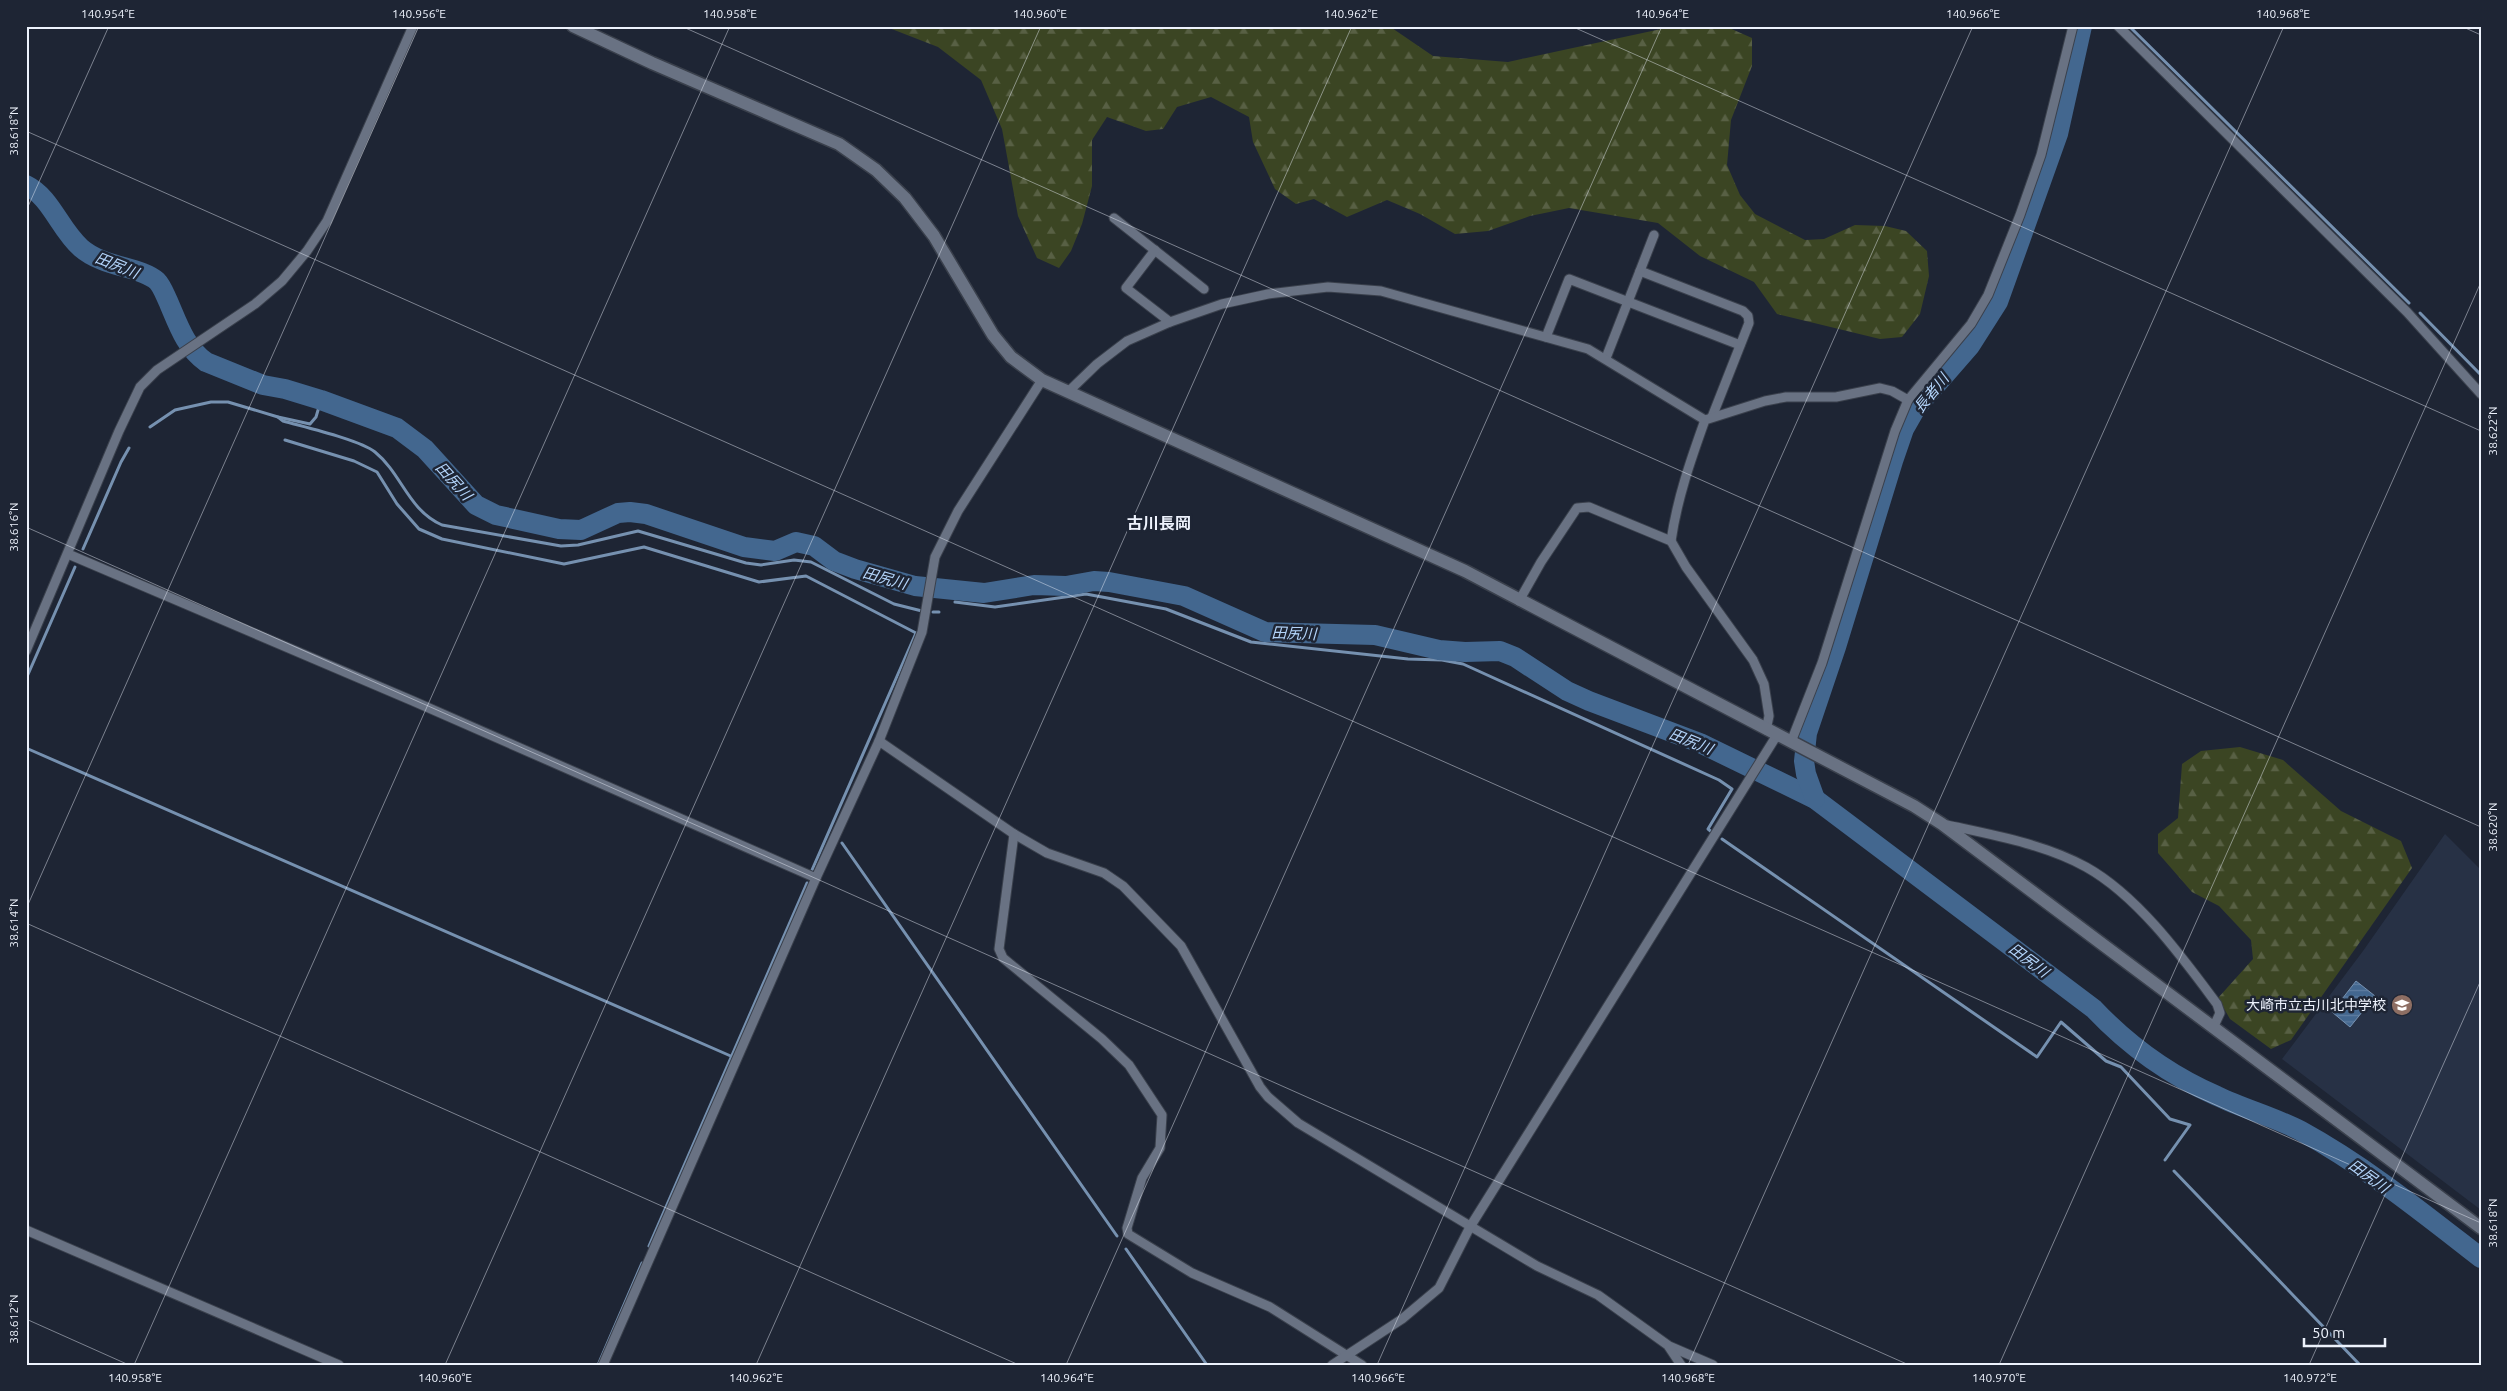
<svg xmlns="http://www.w3.org/2000/svg" width="2507" height="1391" viewBox="0 0 2507 1391" font-family="Ubuntu,'Noto Sans JP',sans-serif">
<style>
.built{fill:#273145}
.forest{fill:url(#forest-firs)}
.water{fill:url(#water-rules);stroke:#7691b0}
.lines{fill:none;stroke-linecap:round;stroke-linejoin:round}
.stream{stroke:#7691b0;stroke-width:3}
.river{stroke:#43678f;stroke-width:20}
.street-casing{stroke:#3a404c;stroke-width:11}
.secondary-casing{stroke:#3a404c;stroke-width:15}
.street{stroke:#697283;stroke-width:9}
.secondary{stroke:#697283;stroke-width:12}
.ticks{fill:none;stroke:#edf2fc;stroke-width:1;stroke-opacity:0.45}
.labels{text-anchor:middle;dominant-baseline:central;stroke-width:5;stroke-linejoin:round;paint-order:stroke}
.poi-label{font-size:14px;fill:#edf2fc;stroke:#1e2534;text-anchor:end}
.water-label{font-size:15px;font-style:italic;fill:#b3d4fa;stroke:#1e2534}
.quarter-label{font-size:16px;font-weight:bold;fill:#edf2fc;stroke:#1e2534}
.neatline{fill:none;stroke:#edf2fc;stroke-width:2}
.ticks-label{font-size:12px;text-anchor:middle;fill:#edf2fc}
</style>
<defs>
<pattern id="forest-firs" width="22" height="20" patternUnits="userSpaceOnUse" patternTransform="scale(1.25)"><rect width="22" height="20" fill="#3b4523"/><path d="M5 1l3.5 6h-7zM16 11l3.5 6h-7z" fill="#586044"/></pattern>
<pattern id="water-rules" width="6" height="5" patternUnits="userSpaceOnUse" patternTransform="scale(1.25)"><rect width="6" height="5" fill="#43678f"/><path d="M0 2.5h6" fill="none" stroke="#5e7da0"/></pattern>
</defs>
<rect width="100%" height="100%" fill="#1e2534"/>
<path class="built" d="M2445,834L2481,870V1210L2282,1059L2363,951Z"/>
<g class="forest">
<path d="M884,26H1389L1433,56L1508,62L1675,26L1727,27L1752,38V66L1731,120L1727,165L1740,195L1755,214L1805,240L1824,239L1855,225L1885,226L1906,231L1927,251L1929,276L1920,314L1902,337L1880,339L1777,314L1754,282L1700,256L1658,223L1569,208L1530,216L1488,231L1455,234L1420,214L1387,200L1347,217L1314,199L1296,204L1275,189L1253,142L1249,117L1211,97L1177,107L1163,129L1146,131L1107,117L1092,140V186L1082,224L1071,251L1059,268L1037,258L1018,216L1002,129L981,80L938,47Z"/>
<path d="M2240,747L2283,760L2341,811L2401,841L2412,868L2291,1040L2271,1049L2230,1019L2218,998L2253,959L2251,940L2219,906L2192,892L2158,853V834L2178,818L2182,764L2201,751Z"/>
</g>
<path class="water" d="M2356,981L2375,996L2350,1027L2332,1012Z"/>
<g class="lines">
<g class="stream">
<path d="M2129,26L2409,303"/>
<path d="M2420,313L2481,375"/>
<path d="M278,417L283,421C304,427 360,440 375,452C402,474 408,510 442,525L561,546L578,545L638,531L746,563L761,565L794,560L811,562L894,604L922,611"/>
<path d="M150,427L175,410L211,402H228L278,417L310,424L316,417L321,400"/>
<path d="M285,440L354,461L377,472L397,504L419,529L442,539L564,564L644,547L759,582L806,576L916,633L812,870"/>
<path d="M83,549L121,462L129,448"/>
<path d="M955,602L995,607L1086,594L1166,609L1251,642L1408,659L1442,660L1463,664L1719,780L1732,789L1708,829L1713,833"/>
<path d="M933,612H939"/>
<path d="M26,679L75,567"/>
<path d="M26,748L733,1057"/>
<path d="M1722,839L2037,1057L2061,1022L2106,1061L2121,1067L2170,1119L2190,1125L2165,1160"/>
<path d="M842,843L1117,1236"/>
<path d="M2174,1171L2360,1365"/>
<path d="M649,1246L807,883"/>
<path d="M1126,1249L1207,1365"/>
<path d="M598,1365L642,1263"/>
</g>
<g class="river">
<path d="M26,185C51,197 60,230 81,248C104,268 140,266 157,281C162,286 165,295 168,301C178,324 185,347 206,362L263,385L285,389L321,400L397,428L425,449L476,505L496,515L559,529L581,530L618,513L630,512L646,514L744,547L775,551L796,542L814,546L834,561L855,569L915,586L984,593L1034,585L1066,586L1094,581L1109,582L1184,596L1265,632L1375,635L1439,650L1465,652L1500,651L1515,657L1567,691L1589,701L1700,743L1815,799L2094,1009C2128,1045 2171,1076 2217,1096C2244,1109 2274,1117 2301,1131C2365,1166 2423,1213 2481,1258"/>
<path d="M1815,799L1806,774L1804,761L1807,733L1836,647L1893,461L1904,429L1916,408L1970,346L1998,302L2058,134L2082,26"/>
</g>
<g class="street-casing">
<g id="street">
<path d="M2118,26L2407,312L2481,394"/>
<path d="M1114,218L1204,289"/>
<path d="M1155,250L1126,288L1170,322"/>
<path d="M1640,271L1743,311L1748,316L1749,323L1712,417"/>
<path d="M1546,337L1569,279L1740,345"/>
<path d="M1606,358L1654,235"/>
<path d="M1068,392L1097,364L1127,341L1170,322L1222,304L1268,294L1328,287L1381,291L1588,349L1705,420"/>
<path d="M1671,541C1677,499 1691,459 1705,420L1765,401L1786,397H1836L1880,388L1892,391L1908,400"/>
<path d="M68,554L413,701L816,878L879,741L922,632L935,557L958,511L1042,380"/>
<path d="M1519,601L1541,562L1577,508L1589,507L1671,541L1686,567L1753,660L1764,684L1769,716L1766,730"/>
<path d="M26,651L119,431L140,387L157,370L255,304L282,281L307,251L327,221L413,26"/>
<path d="M879,741L1014,834L1047,853L1104,873L1123,886L1181,946L1260,1087L1268,1097L1298,1123L1537,1266L1598,1295L1669,1346L1713,1365"/>
<path d="M1791,742L1822,663L1895,431L1908,400L1971,324L1988,295L2020,215L2041,155L2073,26"/>
<path d="M1947,825C1993,835 2044,844 2086,867C2138,896 2182,957 2217,1004L2220,1013L2214,1026"/>
<path d="M1014,834L999,949L1003,958L1102,1039L1129,1065L1162,1115L1160,1148L1142,1178L1127,1228L1128,1234L1192,1273L1270,1307L1362,1365"/>
<path d="M26,1230L339,1365"/>
<path d="M1669,1347L1681,1365"/>
<path d="M603,1365L816,878"/>
<path d="M1332,1365L1402,1319L1439,1288L1470,1227L1777,735"/>
</g>
</g>
<g class="secondary-casing">
<path id="secondary" d="M573,26L652,63L839,144L876,170L905,198L934,236L993,335L1011,357L1042,380L1465,571L1914,806L1942,824L2481,1228"/>
</g>
<use href="#street" class="street"/>
<use href="#secondary" class="secondary"/>
</g>
<path class="ticks" d="M681,26L2481,827M1571,26L2481,431M2461,26L2481,35M26,131L2481,1223M26,211L109,26M26,527L1909,1365M26,909L419,26M26,923L1019,1365M26,1319L129,1365M134,1365L730,26M445,1365L1041,26M756,1365L1352,26M1066,1365L1662,26M1377,1365L1973,26M1688,1365L2284,26M1999,1365L2481,282M2309,1365L2481,980"/>
<defs>
<g id="school-disc" transform="scale(1.125)"><circle r="9.5" fill="#8d6e63" stroke="#1e2534"/><path d="M0-5L7-2L0 1L-7-2ZM-4 1L0 2.5L4 1V4Q0 6-4 4Z" fill="#fff"/></g>
</defs>
<g fill-rule="evenodd">
<use href="#school-disc" x="2402" y="1005"/>
</g>
<g class="labels">
<g class="poi-label">
<text x="2386" y="1005">大崎市立古川北中学校</text>
</g>
<g class="water-label">
<text transform="translate(117 265) rotate(22)">田尻川</text>
<text transform="translate(1931 393) rotate(-51)">長者川</text>
<text transform="translate(454 481) rotate(48)">田尻川</text>
<text transform="translate(885 578) rotate(16)">田尻川</text>
<text transform="translate(1294 633) rotate(2)">田尻川</text>
<text transform="translate(1691 741) rotate(22)">田尻川</text>
<text transform="translate(2029 960) rotate(37)">田尻川</text>
<text transform="translate(2369 1176) rotate(36)">田尻川</text>
</g>
<g class="quarter-label">
<text x="1159" y="523">古川長岡</text>
</g>
</g>
<rect width="2507" height="1391" fill="none" stroke="#1e2534" stroke-width="55"/>
<path d="M2304 1338v8h81v-8" fill="none" stroke="#edf2fc" stroke-width="2.5"/>
<text x="2312" y="1338" font-size="15" fill="#edf2fc" stroke="#1e2534" stroke-width="4" paint-order="stroke">50 m</text>
<rect x="28" y="28" width="2452" height="1336" class="neatline"/>
<g class="ticks-label">
<text x="108" y="18">140.954°E</text>
<text x="419" y="18">140.956°E</text>
<text x="730" y="18">140.958°E</text>
<text x="1040" y="18">140.960°E</text>
<text x="1351" y="18">140.962°E</text>
<text x="1662" y="18">140.964°E</text>
<text x="1973" y="18">140.966°E</text>
<text x="2283" y="18">140.968°E</text>
<text transform="translate(14 131) rotate(-90)" y="4">38.618°N</text>
<text transform="translate(2493 431) rotate(-90)" y="4">38.622°N</text>
<text transform="translate(14 527) rotate(-90)" y="4">38.616°N</text>
<text transform="translate(2493 827) rotate(-90)" y="4">38.620°N</text>
<text transform="translate(14 923) rotate(-90)" y="4">38.614°N</text>
<text transform="translate(2493 1223) rotate(-90)" y="4">38.618°N</text>
<text transform="translate(14 1319) rotate(-90)" y="4">38.612°N</text>
<text x="135" y="1382">140.958°E</text>
<text x="445" y="1382">140.960°E</text>
<text x="756" y="1382">140.962°E</text>
<text x="1067" y="1382">140.964°E</text>
<text x="1378" y="1382">140.966°E</text>
<text x="1688" y="1382">140.968°E</text>
<text x="1999" y="1382">140.970°E</text>
<text x="2310" y="1382">140.972°E</text>
</g>
</svg>
